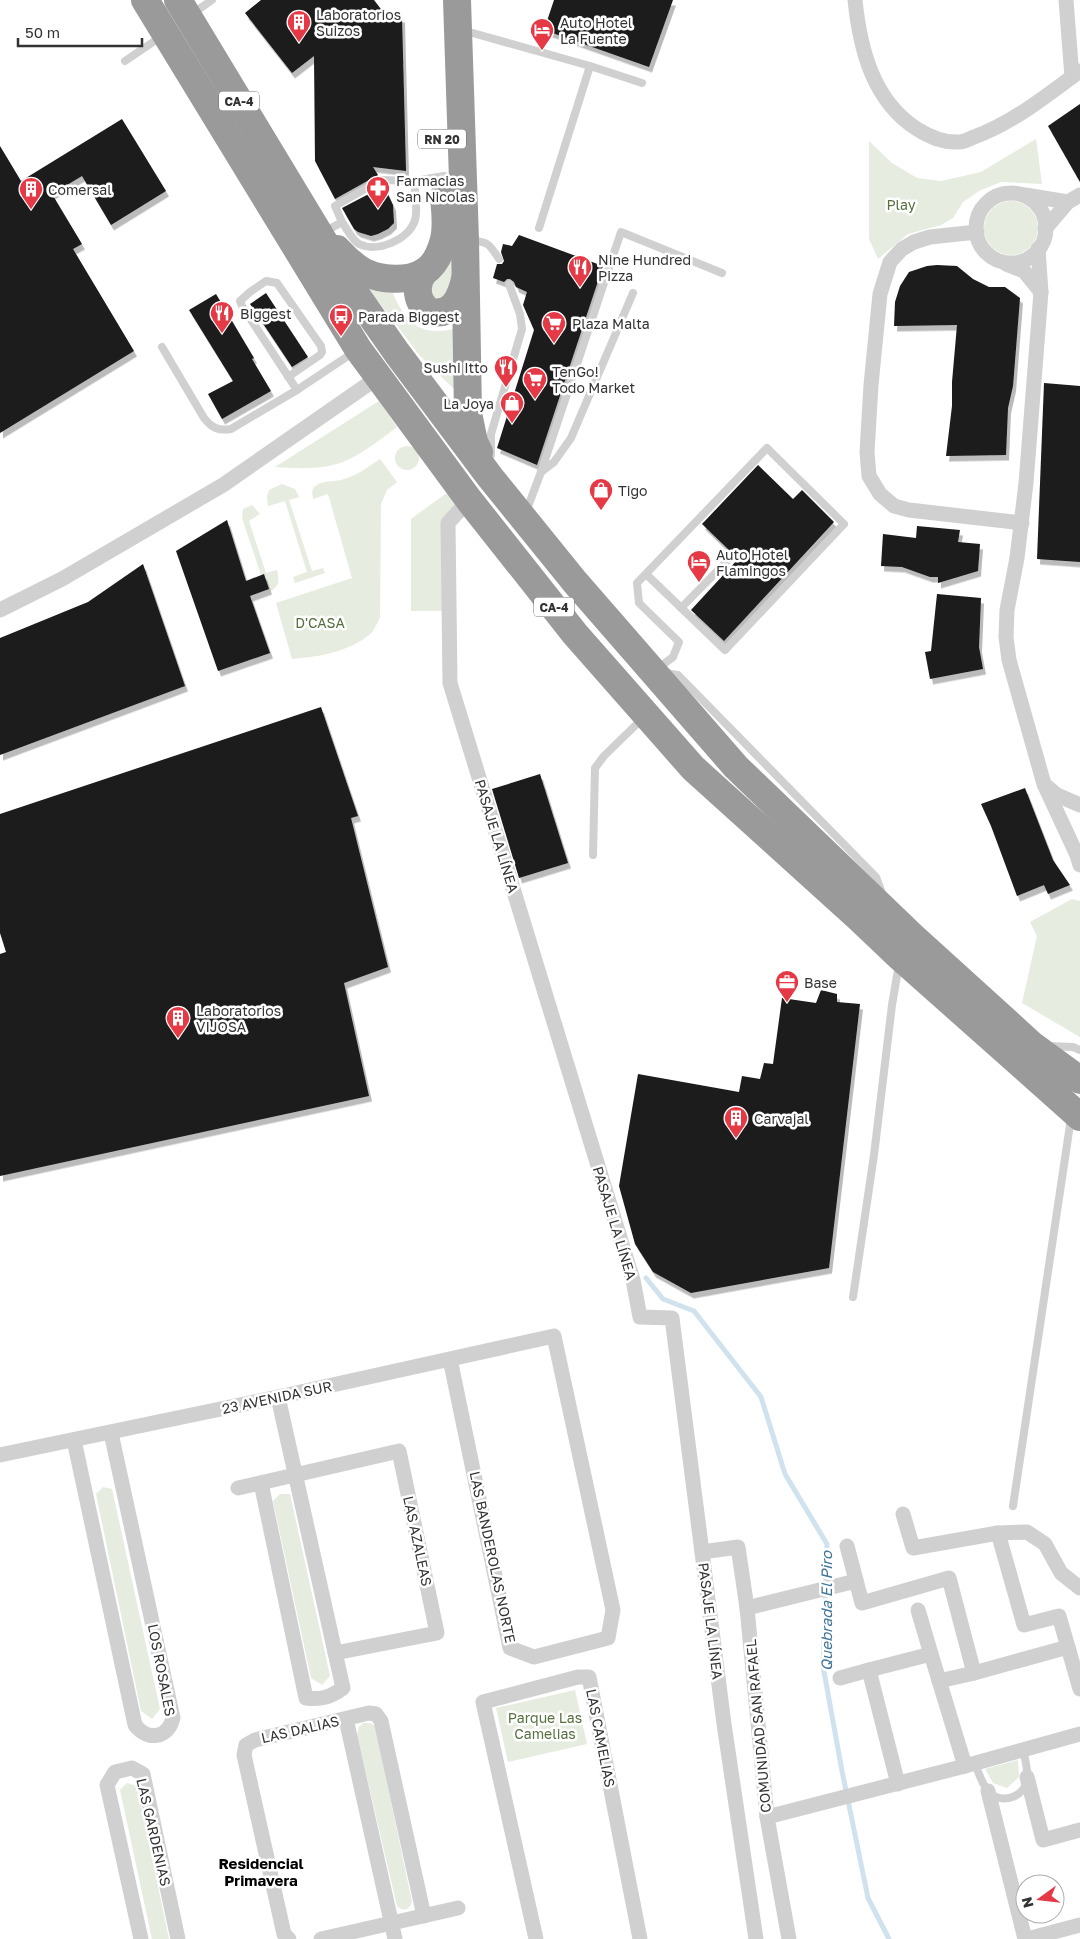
<svg xmlns="http://www.w3.org/2000/svg" width="1080" height="1939" viewBox="0 0 1080 1939" font-family="'Golos Text',sans-serif">
<style>
.green{fill:#e6ecdf}
.lines{fill:none;stroke-linecap:round;stroke-linejoin:round}
.stream{stroke:#cfe2ee;stroke-width:5}
.building{fill:#1a1a1a;filter:url(#shadow)}
.lane{stroke:#d0d0d0;stroke-width:8}
.street{stroke:#d0d0d0;stroke-width:15}
.highway{stroke:#9a9a9a;stroke-width:28}
.labels{text-anchor:middle;dominant-baseline:central;stroke-width:5;stroke-linejoin:round;paint-order:stroke}
.shield{fill:#fff;stroke:#707070;stroke-width:1}
.shield-label{font-size:12px;font-weight:bold;fill:#333}
.poi-label{font-size:14px;fill:#333;stroke:#fff;text-anchor:start}
.park-label{font-size:14px;fill:#56703f;stroke:#fff}
.street-label{font-size:14px;fill:#333;stroke:#fff}
.water-label{font-size:15px;font-style:italic;fill:#3f7597;stroke:#fff}
.neighbourhood-label{font-size:15px;font-weight:bold;fill:#000;stroke:#fff}
</style>
<defs>
<filter id="shadow"><feDropShadow dx="3" dy="5.5" stdDeviation="0" flood-color="#0004"/></filter>
</defs>
<rect width="100%" height="100%" fill="#fff"/>
<g class="green">
<path d="M1036,139L1042,184L1001,182L979,191L963,202L953,218L941,225L908,234L878,259L869,239V141L892,163L917,178L941,181L981,172Z"/>
<circle cx="1011" cy="228" r="27"/>
<path d="M452,257C456,266 452,288 447,297L435,301L429,289Z"/>
<path d="M366,285L391,289C405,323 420,338 458,328L454,389L420,356Z"/>
<path d="M379,401L397,427C374,444 351,464 322,467C306,469 290,468 275,467Z"/>
<circle cx="407" cy="458" r="12"/>
<path d="M380,459L397,482L387,490L381,504L380,618C377,623 374,631 370,634C349,652 318,657 292,659L276,603L352,578L328,494L313,499C312,493 311,488 317,485C324,480 333,482 341,480C356,476 367,468 380,459Z"/>
<path d="M282,484L295,489L299,497L289,500L312,571L323,568L325,573L295,583L293,577L307,572L285,501L268,506L267,496L269,490Z"/>
<path d="M448,492L459,508L445,522L447,611H411V519Z"/>
<path d="M252,505L260,514L249,521L266,573L277,570C279,579 280,587 270,591L264,574L261,575L242,518L243,509Z"/>
<path d="M1072,899L1080,901V1037L1022,1003L1037,936L1030,922Z"/>
<path d="M103,1487L112,1489L160,1709L152,1719L141,1711L96,1494Z"/>
<path d="M280,1494H290L330,1676L322,1685L311,1678L273,1501Z"/>
<path d="M575,1690L587,1744L508,1762L496,1708Z"/>
<path d="M363,1723H370L375,1726L412,1902C409,1910 404,1912 397,1906L357,1735L359,1727Z"/>
<path d="M1018,1760L1019,1777L1007,1788L993,1783L985,1769Z"/>
<path d="M127,1783L137,1786L169,1939H152L120,1790Z"/>
</g>
<g class="lines">
<path class="stream" d="M646,1278L663,1299L694,1311L761,1397L785,1474L827,1544L823,1666L842,1771L868,1898L889,1939"/>
</g>
<g class="building">
<path d="M261,0H374L387,17H402L406,171L373,167L378,175L335,199L315,161L314,56L292,73L245,13Z"/>
<path d="M554,0H673L649,67L544,30Z"/>
<path d="M1080,104V182L1048,126Z"/>
<path d="M122,119L166,191L111,225L82,176L52,194L82,244L73,249L134,351L0,433V146L21,181Z"/>
<path d="M384,186L393,205L394,223L388,229L378,234L371,236L358,232L354,229L342,208Z"/>
<path d="M519,235L603,266L537,465L497,448L534,330L523,305L527,292L516,287L514,282L510,279H507L504,282L493,278L497,264H502L504,261L501,252L503,244L512,246Z"/>
<path d="M937,265L957,266L973,279L989,287H1005L1020,298L1013,386L1008,408L1006,455L946,456L952,406V382L957,325L894,326L895,302L900,286L909,272L927,266Z"/>
<path d="M266,293L308,357L292,367L250,304Z"/>
<path d="M216,294L254,358L252,359L271,391L222,419L208,394L233,381L189,310Z"/>
<path d="M1044,383L1080,386V562L1037,559Z"/>
<path d="M758,465L793,499L802,490L834,522L724,641L691,610L738,559L737,555L734,551H730L702,524Z"/>
<path d="M227,520L246,581L264,574L269,589L250,596L270,653L218,671L176,551Z"/>
<path d="M917,526L960,530L958,542L980,544L978,571L938,583V577H930L902,567L881,566L883,534L916,538Z"/>
<path d="M143,564L185,686L0,755V638L88,602Z"/>
<path d="M937,594L981,598L979,647L983,669L930,679L925,652L931,651Z"/>
<path d="M321,707L358,816L351,818L388,967L344,983L369,1096L0,1176V954L6,952L0,933V814Z"/>
<path d="M540,774L568,863L519,878L492,789Z"/>
<path d="M1025,788L1053,860L1070,885L1048,894L1044,885L1017,896L991,826L981,804Z"/>
<path d="M821,990L837,994V1002L860,1004L829,1268L691,1293L653,1272L635,1244L619,1186L638,1074L739,1092L742,1076L760,1079L764,1063L773,1064L782,998L816,1003Z"/>
</g>
<g class="lines">
<g class="lane">
<path d="M192,14L212,0"/>
<path d="M462,30L590,66L642,83"/>
<path d="M125,61L162,36"/>
<path d="M342,222L335,206L381,180L414,181"/>
<path d="M539,228L590,66"/>
<path d="M324,232L342,222C347,229 352,240 359,244C377,253 409,240 415,220C418,211 415,191 414,181L444,176"/>
<path d="M469,240C488,242 489,243 499,259"/>
<path d="M162,347L204,418C212,428 218,431 231,429L297,390L354,352"/>
<path d="M288,377L320,355L322,352L321,346L277,283L266,281L250,292L240,301L242,306L297,390"/>
<path d="M491,455V434L522,329L520,314L509,284"/>
<path d="M541,472L554,462L571,438L633,293"/>
<path d="M526,512L541,472L621,232L722,273"/>
<path d="M646,574L725,650L844,524L767,448L637,583L639,603L679,642L673,657L657,669"/>
<path d="M681,608L732,556"/>
<path d="M665,673L678,675L876,877L882,893"/>
<path d="M593,855L595,768L604,756L643,718"/>
<path d="M1048,1046L1073,1047L1080,1050"/>
<path d="M853,1297L874,1155L892,1005L899,964"/>
<path d="M1013,1506L1071,1118"/>
<path d="M975,1764C979,1773 982,1785 989,1792C1002,1805 1026,1797 1027,1778C1028,1769 1025,1759 1023,1750"/>
</g>
<g class="street">
<path d="M855,0C860,49 873,101 917,129C930,137 943,143 959,142C964,142 969,139 974,137C1013,123 1047,95 1080,71"/>
<path d="M1066,0L1072,77"/>
<circle cx="1011" cy="228" r="35"/>
<path d="M1025,195L1068,202"/>
<path d="M1045,229L1068,202L1080,195"/>
<path d="M977,232L930,237L914,242L902,249L890,262L880,294L871,385L867,452L869,476L880,494L894,506L909,510L1022,523"/>
<path d="M1038,249L1041,292L1026,483L1017,558L1007,610L1006,637L1009,660L1044,784L1077,855L1080,865"/>
<path d="M1006,264L1024,271L1041,292"/>
<path d="M469,500L448,523L450,683L633,1280L640,1317L672,1318L724,1724L756,1939"/>
<path d="M0,610L62,579L223,485L377,378"/>
<path d="M1045,785L1057,795L1080,805"/>
<path d="M74,1440L135,1725C147,1741 168,1739 173,1718L111,1433"/>
<path d="M0,1455L278,1397L554,1336L613,1610L608,1638L534,1657L510,1648L450,1359"/>
<path d="M261,1483L306,1698C321,1700 331,1697 343,1688L278,1397"/>
<path d="M238,1488L399,1451L437,1633L335,1653"/>
<path d="M903,1514L913,1548L998,1533L1024,1625L1059,1616L1080,1689"/>
<path d="M998,1533L1027,1532L1045,1544L1061,1573L1080,1588"/>
<path d="M847,1546L862,1603L949,1578L974,1673L1068,1647"/>
<path d="M702,1552L738,1547L747,1608L767,1817L789,1939"/>
<path d="M747,1608L856,1581"/>
<path d="M918,1610L931,1654"/>
<path d="M840,1678L869,1670"/>
<path d="M939,1681L974,1673"/>
<path d="M346,1719L395,1939"/>
<path d="M1027,1777L1043,1840L1080,1830"/>
<path d="M898,1784L869,1670L931,1654L965,1766"/>
<path d="M988,1791L1025,1939"/>
<path d="M767,1817L965,1766L1080,1734"/>
<path d="M141,1939L107,1785L115,1772L132,1768L143,1774L178,1939"/>
<path d="M289,1939L284,1934L244,1755L246,1745L255,1740L369,1713L376,1714L381,1721L424,1916"/>
<path d="M321,1939L458,1908"/>
<path d="M536,1939L483,1702L578,1677H589L640,1939"/>
<path d="M1027,1939L1080,1925"/>
</g>
<g class="highway">
<path d="M145,0L358,349L469,500L575,634L693,768L859,918L900,957L1080,1117"/>
<path d="M178,0L355,293L397,353L490,477L575,582L736,767L912,936L1032,1045L1080,1080"/>
<path d="M457,0L465,240L468,413L474,442L479,452"/>
<path d="M337,249C345,258 354,266 364,272C381,280 407,282 424,272C434,266 440,253 443,243C448,228 445,211 444,196"/>
<path d="M424,272C414,285 416,304 431,312C453,316 461,297 465,279"/>
</g>
</g>
<defs>
<g id="building-pin" transform="scale(1.25)"><path d="M0 17L-7.5 6A9.5 9.5 0 1 1 7.5 6Z" fill="#e63946" stroke="#fff"/><path d="M-4-6H4V6H1V3H-1V6H-4ZM-2.5-4.3h1.7v1.8h-1.7ZM.8-4.3h1.7v1.8H.8ZM-2.5-1h1.7V.8h-1.7ZM.8-1h1.7V.8H.8Z" fill="#fff"/></g>
<g id="hotel-pin" transform="scale(1.25)"><path d="M0 17L-7.5 6A9.5 9.5 0 1 1 7.5 6Z" fill="#e63946" stroke="#fff"/><path d="M-6-4.5h1.5V1H6V5H4.5V3h-9V5H-6ZM-4 0a1.8 1.8 0 1 1 3.6 0ZM.5 0V-2.5h3Q6-2.5 6 0Z" fill="#fff"/></g>
<g id="pharmacy-pin" transform="scale(1.25)"><path d="M0 17L-7.5 6A9.5 9.5 0 1 1 7.5 6Z" fill="#e63946" stroke="#fff"/><path d="M-2-6h4v4h4v4h-4v4h-4v-4h-4v-4h4Z" fill="#fff"/></g>
<g id="restaurant-pin" transform="scale(1.25)"><path d="M0 17L-7.5 6A9.5 9.5 0 1 1 7.5 6Z" fill="#e63946" stroke="#fff"/><path d="M-5-6h1v4h1v-4h1v4h1v-4h1v5L-1.5 .5V6h-2V.5L-5-1ZM5-6V6H3V1.5H1.5Q1.5-4 5-6Z" fill="#fff"/></g>
<g id="bus-pin" transform="scale(1.25)"><path d="M0 17L-7.5 6A9.5 9.5 0 1 1 7.5 6Z" fill="#e63946" stroke="#fff"/><path d="M-5-6H5V4H4V6H2V4H-2V6H-4V4H-5ZM-3.5-4V0h7V-4ZM-3.5 1.2v1.5H-2V1.2ZM2 1.2v1.5H3.5V1.2Z" fill="#fff"/></g>
<g id="supermarket-pin" transform="scale(1.25)"><path d="M0 17L-7.5 6A9.5 9.5 0 1 1 7.5 6Z" fill="#e63946" stroke="#fff"/><path d="M-6-5.5h2.5l.6 2H6L4.5 2H-2.5L-4.4-4H-6ZM-1.5 3.2a1.3 1.3 0 1 0 .1 0ZM3 3.2a1.3 1.3 0 1 0 .1 0Z" fill="#fff"/></g>
<g id="shop-pin" transform="scale(1.25)"><path d="M0 17L-7.5 6A9.5 9.5 0 1 1 7.5 6Z" fill="#e63946" stroke="#fff"/><path d="M-5-2.5h2.3a2.7 3.5 0 0 1 5.4 0H5L5.5 6h-11ZM-1.5-2.5h3a1.5 2.3 0 0 0-3 0Z" fill="#fff"/></g>
<g id="office-pin" transform="scale(1.25)"><path d="M0 17L-7.5 6A9.5 9.5 0 1 1 7.5 6Z" fill="#e63946" stroke="#fff"/><path d="M-6-3h4V-5.5h4V-3h4V5H-6ZM-1-4.5V-3h2v-1.5ZM-6 0V1H6V0Z" fill="#fff"/></g>
</defs>
<g fill-rule="evenodd">
<use href="#building-pin" x="299" y="22"/>
<use href="#hotel-pin" x="542" y="30"/>
<use href="#pharmacy-pin" x="378" y="188"/>
<use href="#building-pin" x="31" y="189"/>
<use href="#restaurant-pin" x="580" y="267"/>
<use href="#restaurant-pin" x="222" y="313"/>
<use href="#bus-pin" x="341" y="316"/>
<use href="#supermarket-pin" x="554" y="323"/>
<use href="#restaurant-pin" x="506" y="367"/>
<use href="#supermarket-pin" x="535" y="379"/>
<use href="#shop-pin" x="512" y="403"/>
<use href="#shop-pin" x="601" y="490"/>
<use href="#hotel-pin" x="699" y="562"/>
<use href="#office-pin" x="787" y="982"/>
<use href="#building-pin" x="178" y="1018"/>
<use href="#building-pin" x="736" y="1118"/>
</g>
<g class="labels">
<g class="shield">
<rect x="219" y="91.5" width="40" height="19" rx="4"/>
<rect x="418" y="129.5" width="48" height="19" rx="4"/>
<rect x="534" y="597.5" width="40" height="19" rx="4"/>
</g>
<g class="shield-label">
<text x="239" y="101">CA-4</text>
<text x="442" y="139">RN 20</text>
<text x="554" y="607">CA-4</text>
</g>
<g class="poi-label">
<text x="316" y="14">Laboratorios<tspan x="316" dy="16">Suizos</tspan></text>
<text x="560" y="22">Auto Hotel<tspan x="560" dy="16">La Fuente</tspan></text>
<text x="396" y="180">Farmacias<tspan x="396" dy="16">San Nicolas</tspan></text>
<text x="48" y="189">Comersal</text>
<text x="598" y="259">Nine Hundred<tspan x="598" dy="16">Pizza</tspan></text>
<text x="240" y="313">Biggest</text>
<text x="358" y="316">Parada Biggest</text>
<text x="572" y="323">Plaza Malta</text>
<text x="488" y="367" text-anchor="end">Sushi Itto</text>
<text x="552" y="371">TenGo!<tspan x="552" dy="16">Todo Market</tspan></text>
<text x="494" y="403" text-anchor="end">La Joya</text>
<text x="618" y="490">Tigo</text>
<text x="716" y="554">Auto Hotel<tspan x="716" dy="16">Flamingos</tspan></text>
<text x="804" y="982">Base</text>
<text x="196" y="1010">Laboratorios<tspan x="196" dy="16">VIJOSA</tspan></text>
<text x="754" y="1118">Carvajal</text>
</g>
<g class="park-label">
<text x="901" y="204">Play</text>
<text x="320" y="622">D'CASA</text>
<text x="545" y="1717">Parque Las<tspan x="545" dy="16">Camelias</tspan></text>
</g>
<g class="street-label">
<text transform="translate(497 836) rotate(73)">PASAJE LA LÍNEA</text>
<text transform="translate(615 1223) rotate(73)">PASAJE LA LÍNEA</text>
<text transform="translate(277 1397) rotate(-12)">23 AVENIDA SUR</text>
<text transform="translate(418 1541) rotate(78)">LAS AZALEAS</text>
<text transform="translate(493 1557) rotate(78)">LAS BANDEROLAS NORTE</text>
<text transform="translate(711 1621) rotate(83)">PASAJE LA LÍNEA</text>
<text transform="translate(162 1670) rotate(79)">LOS ROSALES</text>
<text transform="translate(758 1726) rotate(-95)">COMUNIDAD SAN RAFAEL</text>
<text transform="translate(300 1729) rotate(-13)">LAS DALIAS</text>
<text transform="translate(601 1738) rotate(79)">LAS CAMELIAS</text>
<text transform="translate(154 1832) rotate(77)">LAS GARDENIAS</text>
</g>
<g class="water-label">
<text transform="translate(826 1611) rotate(-90)">Quebrada El Piro</text>
</g>
<g class="neighbourhood-label">
<text x="261" y="1863">Residencial<tspan x="261" dy="17">Primavera</tspan></text>
</g>
</g>
<g transform="translate(1040 1899) rotate(255)"><circle r="24" fill="#ffffff" stroke="#adadad"/>
<path d="M0-4L9 19L0 12L-9 19Z" fill="#e63946"/>
<text y="-8" font-size="14" font-weight="bold" text-anchor="middle" fill="#333333">N</text>
</g>
<path d="M18 38v8h124v-8" fill="none" stroke="#333333" stroke-width="2.5"/>
<text x="25" y="38" font-size="15" fill="#333333" stroke="#ffffff" stroke-width="4" paint-order="stroke">50 m</text>
</svg>
